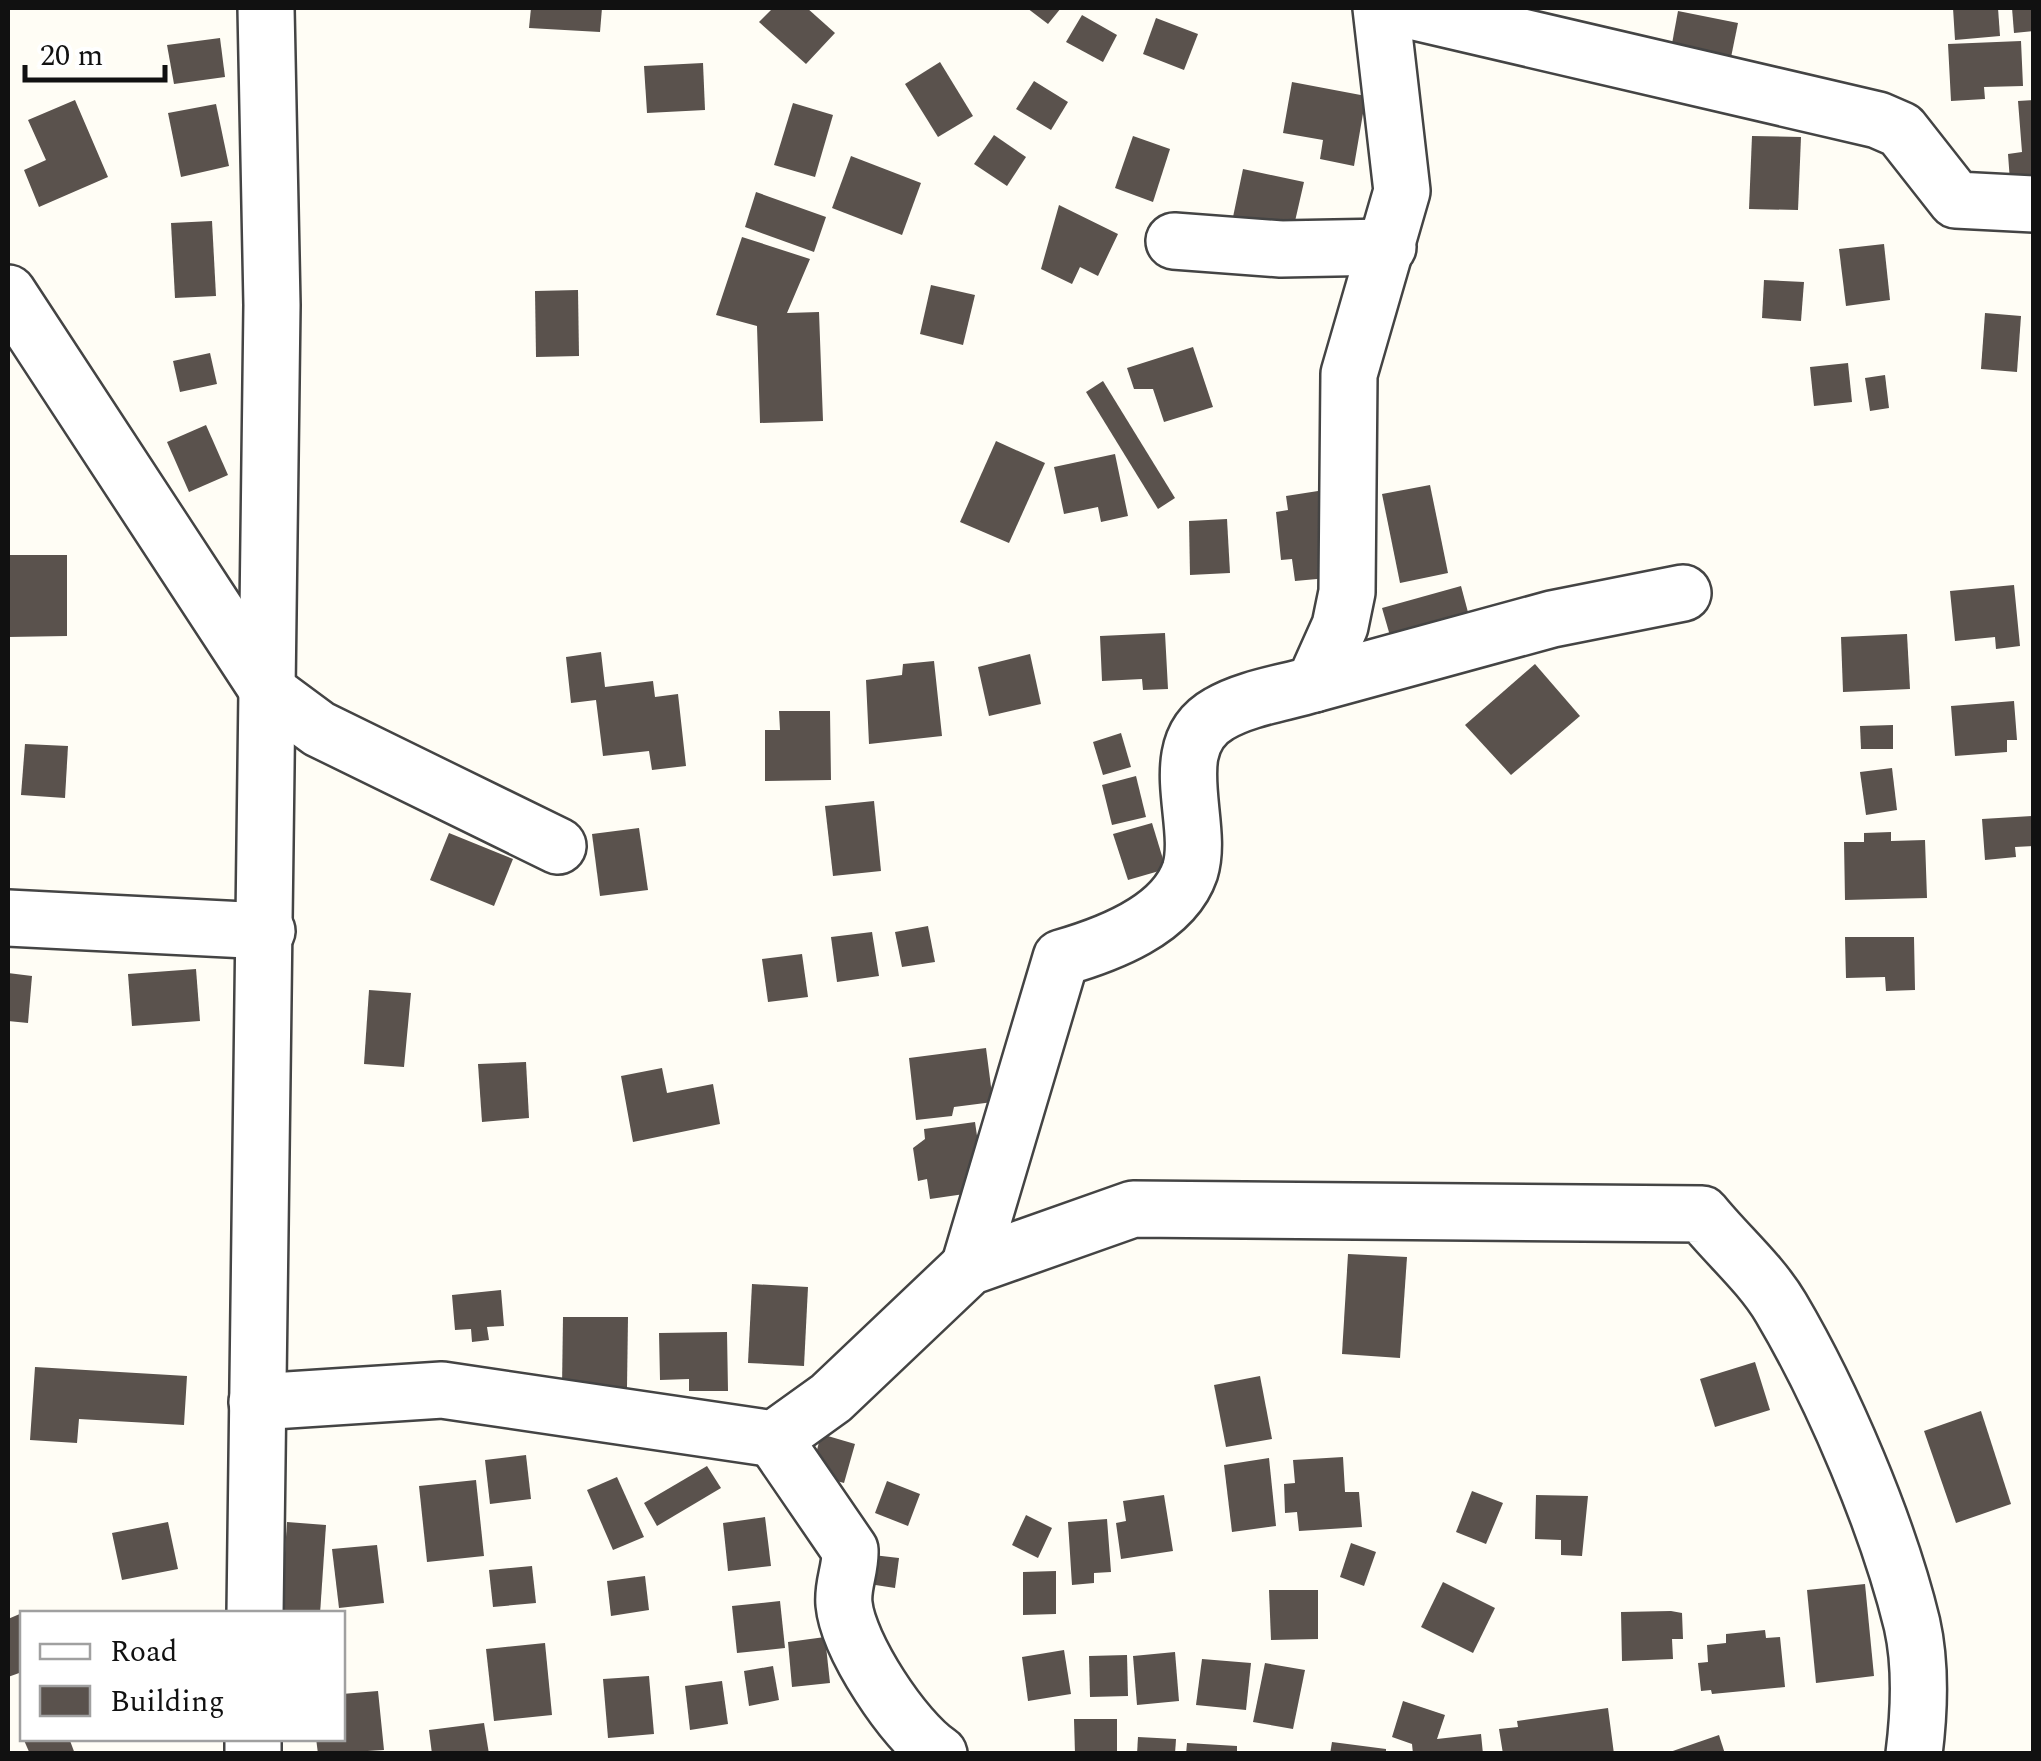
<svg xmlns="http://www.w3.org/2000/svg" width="2041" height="1761" viewBox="0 0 2041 1761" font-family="Spectral,serif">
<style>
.building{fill:#5a524d}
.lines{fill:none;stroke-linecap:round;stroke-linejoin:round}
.minor-casing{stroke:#444;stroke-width:60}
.minor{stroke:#fff;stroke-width:55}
</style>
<rect width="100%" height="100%" fill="#fffdf5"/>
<g class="building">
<path d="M531,8H602L600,32L529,28Z"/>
<path d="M773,8H807L835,33L806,64L759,22Z"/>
<path d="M1027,8H1061L1048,24Z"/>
<path d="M1953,8H1998L2000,36L1955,40Z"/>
<path d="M2012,8H2034V31L2014,33Z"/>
<path d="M1678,11L1738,23L1728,72L1669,60Z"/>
<path d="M1082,15L1117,35L1103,62L1066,42Z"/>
<path d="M1156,18L1198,34L1184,70L1143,54Z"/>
<path d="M220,38L225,77L174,84L167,45Z"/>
<path d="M2021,41L2023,86L1984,87L1985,99L1951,101L1948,44Z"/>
<path d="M940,62L973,116L938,137L905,84Z"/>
<path d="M703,63L705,110L647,113L644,66Z"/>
<path d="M1034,81L1068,102L1051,130L1016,109Z"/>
<path d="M1292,82L1366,96L1354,166L1320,159L1323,140L1283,133Z"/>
<path d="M75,100L108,177L39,207L24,170L46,160L28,120Z"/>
<path d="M2034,100V193L2011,195L2008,154L2022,152L2018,101Z"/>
<path d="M793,103L833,115L815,177L774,165Z"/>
<path d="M216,104L229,166L181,177L168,113Z"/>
<path d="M994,135L1026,157L1007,186L974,164Z"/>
<path d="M1133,136L1170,149L1153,202L1115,188Z"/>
<path d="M1752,136L1801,137L1798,210L1749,209Z"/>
<path d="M851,156L921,183L902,235L832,208Z"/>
<path d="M1243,169L1304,182L1293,230L1233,217Z"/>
<path d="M756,192L826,217L814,252L745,227Z"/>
<path d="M1059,205L1118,234L1098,276L1080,267L1072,284L1041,269Z"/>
<path d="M212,221L216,296L175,298L171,223Z"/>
<path d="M742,237L810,259L787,313L819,312L823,421L760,423L757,326L716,315Z"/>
<path d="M1884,244L1890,300L1846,306L1839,249Z"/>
<path d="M1764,280L1804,282L1801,321L1762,318Z"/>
<path d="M931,285L975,295L963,345L920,334Z"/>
<path d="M578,290L579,356L536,357L535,291Z"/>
<path d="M1985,313L2021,316L2017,372L1981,369Z"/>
<path d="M1193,347L1213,407L1164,422L1153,389H1134L1127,368Z"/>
<path d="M210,353L217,384L180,392L173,361Z"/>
<path d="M1848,363L1852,402L1814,406L1810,367Z"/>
<path d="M1885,375L1889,408L1870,411L1865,378Z"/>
<path d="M1103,381L1175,498L1158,509L1086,392Z"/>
<path d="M206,425L228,475L189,492L167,442Z"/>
<path d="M996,441L1045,463L1009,543L960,522Z"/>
<path d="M1115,454L1128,516L1101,522L1098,507L1064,514L1054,467Z"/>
<path d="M1430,485L1448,573L1400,583L1382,494Z"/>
<path d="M1318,491L1328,578L1295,581L1292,559L1281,560L1276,512L1288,510L1286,496Z"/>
<path d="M1227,519L1230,573L1190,575L1189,521Z"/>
<path d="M8,555H67V636L8,637Z"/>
<path d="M2014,585L2020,646L1996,649L1995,637L1955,641L1950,591Z"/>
<path d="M1461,586L1473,631L1395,653L1382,608Z"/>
<path d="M1165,633L1168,689L1143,690L1142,679L1102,681L1100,636Z"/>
<path d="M1907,634L1910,689L1843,692L1841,637Z"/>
<path d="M601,652L605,687L653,681L655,697L678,694L686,766L652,770L649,751L603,756L596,700L571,703L566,657Z"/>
<path d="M1030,654L1041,704L989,716L978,667Z"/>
<path d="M934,661L942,736L869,744L866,680L902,675L903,664Z"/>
<path d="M1535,664L1580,716L1511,775L1465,725Z"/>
<path d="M2014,701L2017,740H2007V752L1955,756L1951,706Z"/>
<path d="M779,711H830L831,780L765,781V730H780Z"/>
<path d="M1893,725V749H1861L1860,726Z"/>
<path d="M1121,733L1131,767L1103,775L1093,742Z"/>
<path d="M25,744L68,746L65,798L21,795Z"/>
<path d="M1892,768L1897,810L1866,815L1860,772Z"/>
<path d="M1136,776L1146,817L1112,825L1102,785Z"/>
<path d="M874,801L881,871L833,876L825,806Z"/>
<path d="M2032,816L2034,846L2015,847L2016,857L1985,860L1982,819Z"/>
<path d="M1152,823L1166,869L1128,880L1113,834Z"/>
<path d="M639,828L648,890L600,896L592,834Z"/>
<path d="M1891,832V841L1925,840L1927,898L1845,900L1844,842H1864V833Z"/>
<path d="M449,833L513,859L494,906L430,880Z"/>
<path d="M928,926L935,962L902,967L895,932Z"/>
<path d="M872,932L879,976L837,982L831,937Z"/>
<path d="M1845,937H1914L1915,990L1886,991L1885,977L1846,978Z"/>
<path d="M802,954L808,997L768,1002L762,959Z"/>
<path d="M196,969L200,1021L132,1026L128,974Z"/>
<path d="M8,973L32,976L28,1023L8,1021Z"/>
<path d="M369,990L411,993L404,1067L364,1064Z"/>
<path d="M986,1048L993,1102L954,1107L952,1116L916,1120L909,1058Z"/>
<path d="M526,1062L529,1118L482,1122L478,1064Z"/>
<path d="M662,1068L667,1093L713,1084L720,1124L633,1142L621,1076Z"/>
<path d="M975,1122L985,1191L930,1199L927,1179L918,1181L913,1148L925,1139L924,1129Z"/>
<path d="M1348,1254L1407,1257L1400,1358L1342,1354Z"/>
<path d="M752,1284L808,1287L804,1366L748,1363Z"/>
<path d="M501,1290L504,1326L487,1327L489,1340L472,1342L471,1329L455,1330L452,1295Z"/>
<path d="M563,1317H628L627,1387H562Z"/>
<path d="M727,1332L728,1391H689V1379L660,1380L659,1333Z"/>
<path d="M1755,1362L1770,1410L1715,1427L1700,1379Z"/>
<path d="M35,1367L187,1376L184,1425L79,1419L77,1443L30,1440Z"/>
<path d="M1260,1376L1272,1439L1226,1447L1214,1385Z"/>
<path d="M1981,1411L2011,1504L1956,1523L1924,1431Z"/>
<path d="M821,1434L855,1444L844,1483L811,1474Z"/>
<path d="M526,1455L531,1499L490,1504L485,1460Z"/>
<path d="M1343,1457L1345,1492H1359L1362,1527L1299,1531L1297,1512L1285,1513L1284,1484L1295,1483L1293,1460Z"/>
<path d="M1269,1458L1276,1526L1232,1532L1224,1465Z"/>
<path d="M707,1466L721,1488L657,1526L644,1503Z"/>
<path d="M617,1477L644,1537L613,1550L587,1490Z"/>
<path d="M476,1480L484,1556L427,1562L419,1486Z"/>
<path d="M887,1481L920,1494L908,1526L875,1513Z"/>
<path d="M1472,1491L1503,1503L1486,1544L1456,1532Z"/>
<path d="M1164,1495L1173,1551L1121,1559L1116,1523L1126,1521L1123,1501Z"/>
<path d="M1536,1495L1588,1496L1582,1556L1561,1555V1540L1535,1539Z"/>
<path d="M1026,1515L1052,1528L1038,1558L1012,1545Z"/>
<path d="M765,1517L771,1566L728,1571L723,1523Z"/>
<path d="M1107,1519L1111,1572L1094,1573V1583L1072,1585L1068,1522Z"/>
<path d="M168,1522L178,1569L122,1580L112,1533Z"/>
<path d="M287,1522L326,1525L320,1614H281Z"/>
<path d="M1351,1543L1376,1552L1364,1586L1340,1577Z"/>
<path d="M377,1545L384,1603L339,1608L332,1549Z"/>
<path d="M873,1555L899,1558L895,1588L869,1584Z"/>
<path d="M532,1566L536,1603L493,1607L489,1570Z"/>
<path d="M1056,1571V1614L1023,1615V1572Z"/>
<path d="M645,1576L649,1610L611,1616L607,1581Z"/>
<path d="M1443,1582L1495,1608L1473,1653L1421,1627Z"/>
<path d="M1865,1584L1874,1676L1816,1683L1807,1590Z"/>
<path d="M1269,1590H1318V1639L1271,1640Z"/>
<path d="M780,1601L785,1648L737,1653L732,1606Z"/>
<path d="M1671,1611L1682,1613L1683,1639H1672L1673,1659L1622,1661L1621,1612Z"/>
<path d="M22,1613V1672L8,1677V1619Z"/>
<path d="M1765,1630L1766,1638L1780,1637L1785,1687L1712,1694L1711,1690L1701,1691L1698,1663L1708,1662L1707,1645L1726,1643V1634Z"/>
<path d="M825,1637L830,1683L792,1687L788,1642Z"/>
<path d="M545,1643L552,1715L494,1721L486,1649Z"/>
<path d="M1064,1650L1071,1694L1028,1701L1022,1657Z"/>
<path d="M1175,1652L1179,1701L1137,1705L1133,1656Z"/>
<path d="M1127,1655L1128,1696L1090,1697L1089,1656Z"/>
<path d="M1202,1659L1251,1663L1246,1710L1196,1705Z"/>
<path d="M1265,1663L1305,1670L1293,1729L1253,1722Z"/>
<path d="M773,1666L779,1700L749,1706L744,1671Z"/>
<path d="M649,1676L654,1734L608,1738L603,1679Z"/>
<path d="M722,1681L728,1724L690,1730L685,1686Z"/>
<path d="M378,1691L384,1750L318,1754L316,1738H342V1694Z"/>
<path d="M1403,1701L1445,1715L1437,1739L1481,1734L1483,1754H1413L1412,1744L1392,1737Z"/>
<path d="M1608,1708L1614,1754H1503L1499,1729L1518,1727L1517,1721Z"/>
<path d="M1074,1719H1117V1754H1075Z"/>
<path d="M484,1723L489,1754H432L429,1730Z"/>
<path d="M1719,1735L1725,1754H1667V1753Z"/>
<path d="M1138,1737L1176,1739L1175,1754H1137Z"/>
<path d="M23,1738H69L75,1754H30Z"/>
<path d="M1332,1742L1386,1749V1754H1330Z"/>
<path d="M1187,1743L1237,1746V1754H1186Z"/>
</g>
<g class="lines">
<g class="minor-casing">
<g id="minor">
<path d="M1398,8L1878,120L1901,130L1956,200L2034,204"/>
<path d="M1174,241L1281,249L1388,247"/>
<path d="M8,293L269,692L319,729L558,846"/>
<path d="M1314,684L1552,619L1683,593"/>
<path d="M8,918L267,931"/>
<path d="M969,1267L1061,958C1106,945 1173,921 1190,871C1205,823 1162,746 1219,714C1246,698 1284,693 1314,684L1340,626L1347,592L1349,374L1402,191L1381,8"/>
<path d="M257,1402L442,1390L774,1439L831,1398L969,1267L1133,1209L1702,1214C1727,1245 1761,1274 1781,1308C1833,1396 1888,1525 1912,1624C1921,1664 1919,1714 1914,1754"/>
<path d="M774,1439L850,1550C851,1569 842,1585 844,1604C848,1646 904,1731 939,1754"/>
<path d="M255,1614L272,305L266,8"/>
<path d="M253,1754V1738"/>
</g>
</g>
<use href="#minor" class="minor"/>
</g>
<rect width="2041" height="1761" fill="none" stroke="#111111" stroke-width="20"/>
<rect x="20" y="1611" width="325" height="130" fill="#ffffff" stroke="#a0a0a0" stroke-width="2.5"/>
<rect x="40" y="1644" width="50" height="15" fill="#ffffff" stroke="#a0a0a0" stroke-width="2.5"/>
<text x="110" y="1661" font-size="30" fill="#111111">Road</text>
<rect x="40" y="1686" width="50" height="30" fill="#5a524d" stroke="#a0a0a0" stroke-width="2.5"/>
<text x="110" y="1711" font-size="30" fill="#111111">Building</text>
<path d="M25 65v15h140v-15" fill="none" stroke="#111111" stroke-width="5"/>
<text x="40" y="65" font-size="30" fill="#111111" stroke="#ffffff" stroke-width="8" paint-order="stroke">20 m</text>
</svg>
